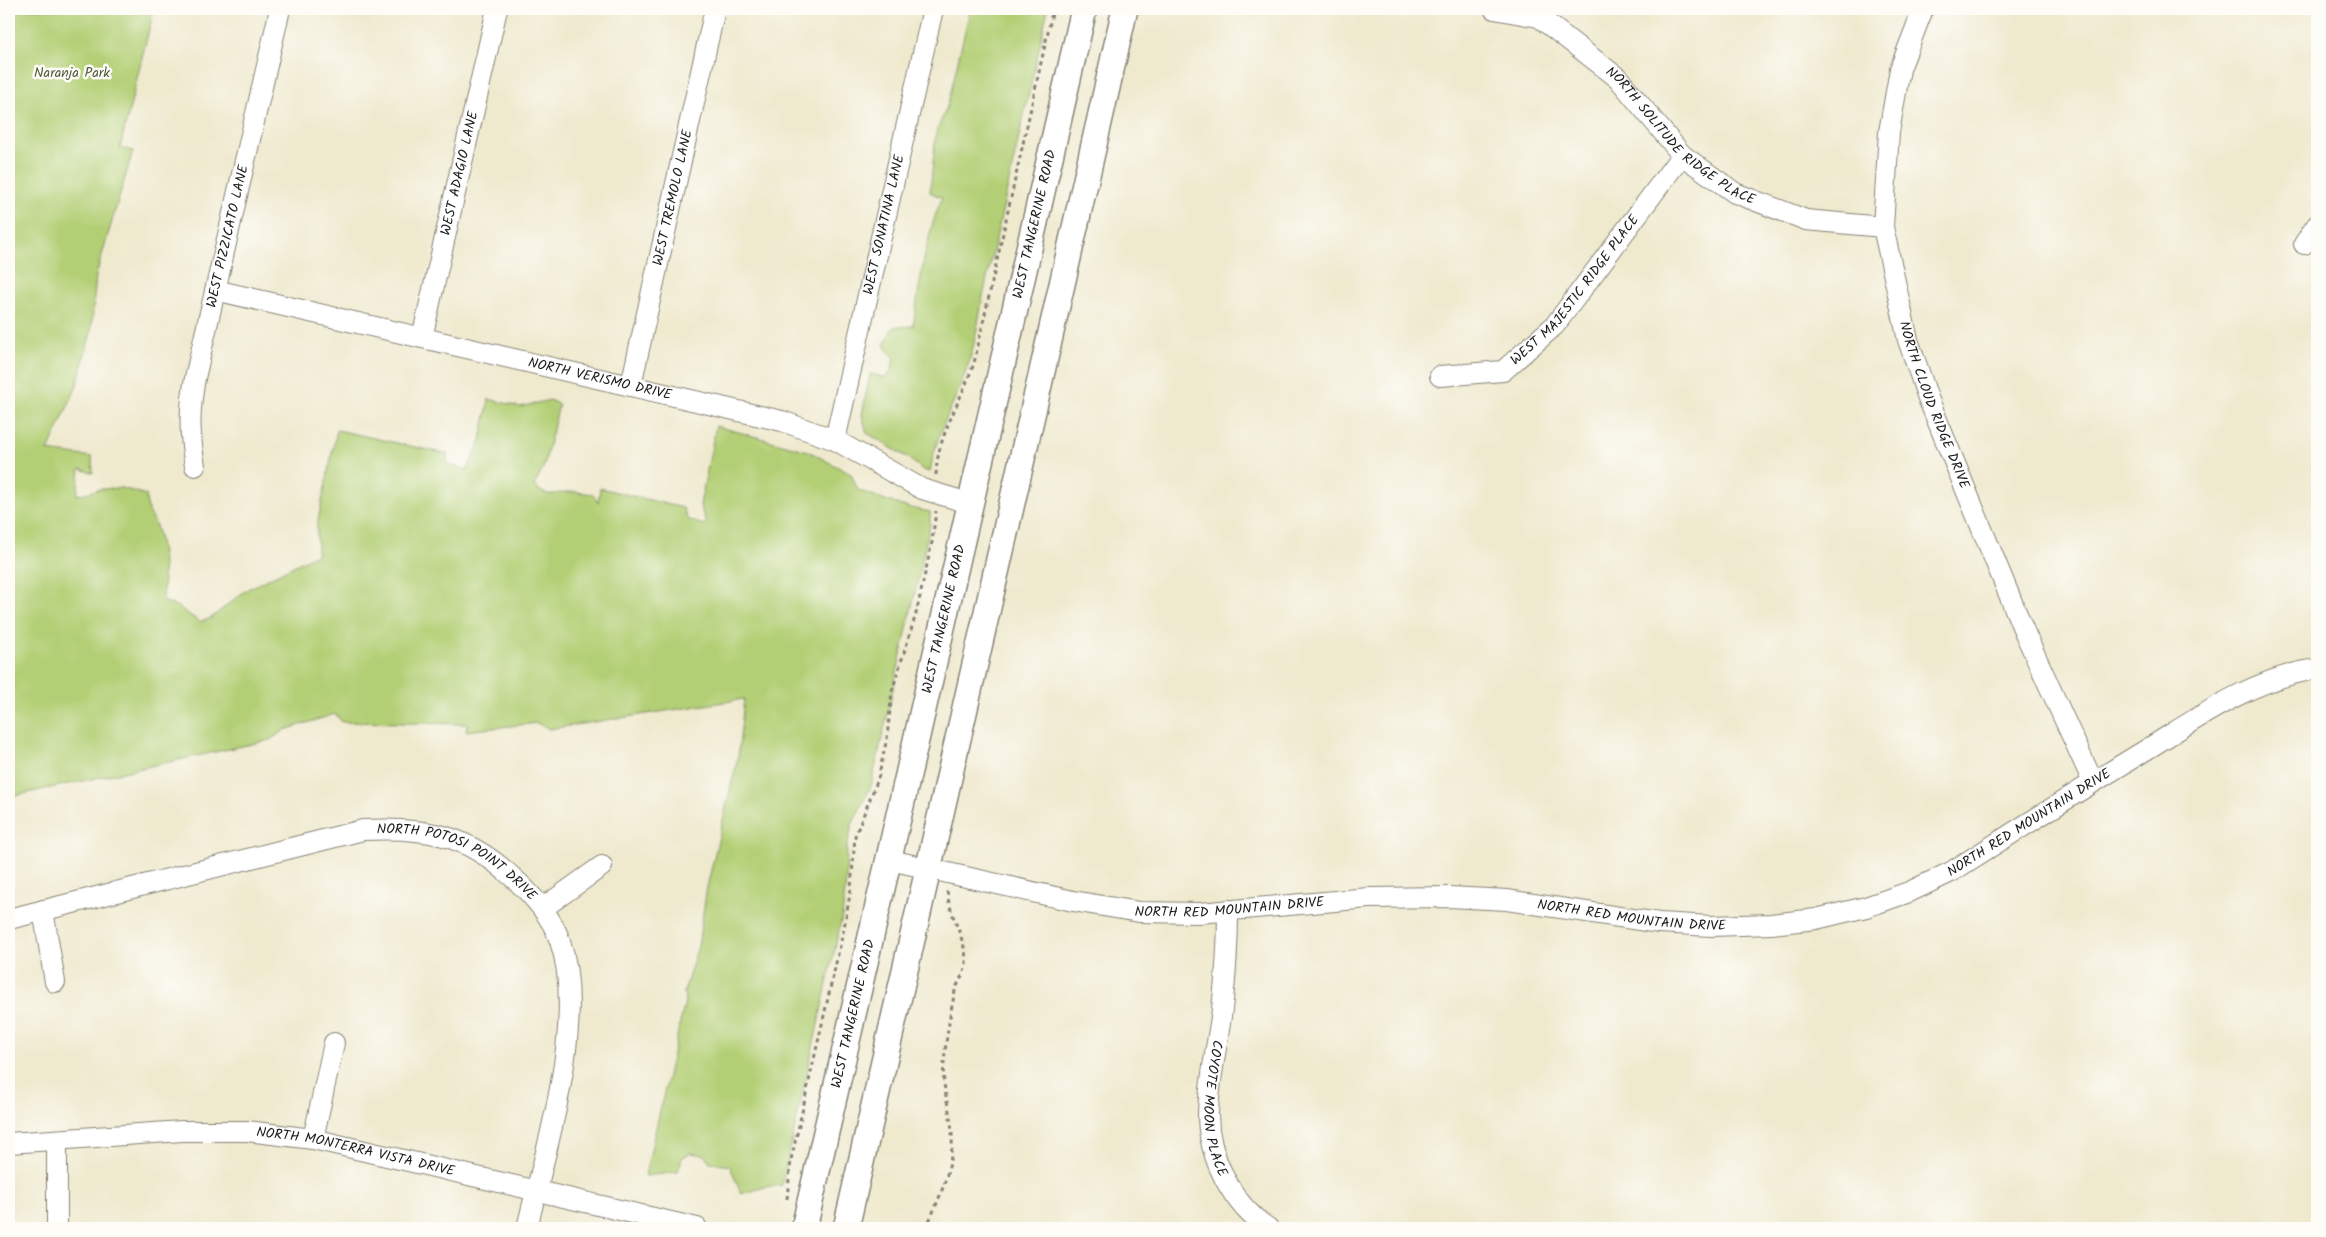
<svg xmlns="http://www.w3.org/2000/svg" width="2326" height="1237" viewBox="0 0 2326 1237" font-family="Kalam,sans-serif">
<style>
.green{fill:#b2cf75;stroke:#677648}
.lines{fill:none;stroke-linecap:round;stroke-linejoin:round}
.minor-casing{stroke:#868275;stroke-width:22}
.major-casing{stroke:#868275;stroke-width:28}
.path{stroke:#868275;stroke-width:3;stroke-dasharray:4 4;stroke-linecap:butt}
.minor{stroke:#fff;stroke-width:20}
.major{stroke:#fff;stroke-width:25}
.labels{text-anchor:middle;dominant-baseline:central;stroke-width:5;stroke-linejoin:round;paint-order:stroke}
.park-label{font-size:14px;fill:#505b3b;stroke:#fdfcf7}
.street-label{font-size:14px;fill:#1c1c1c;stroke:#fdfcf7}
</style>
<rect width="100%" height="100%" fill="#fdfcf7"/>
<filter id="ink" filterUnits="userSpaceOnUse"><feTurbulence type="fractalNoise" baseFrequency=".02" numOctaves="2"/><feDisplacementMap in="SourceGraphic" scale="10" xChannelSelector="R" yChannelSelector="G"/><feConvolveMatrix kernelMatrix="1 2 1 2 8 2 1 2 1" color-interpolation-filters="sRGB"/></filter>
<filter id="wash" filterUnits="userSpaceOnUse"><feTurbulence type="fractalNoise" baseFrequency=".0096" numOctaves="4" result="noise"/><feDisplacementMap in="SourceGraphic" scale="20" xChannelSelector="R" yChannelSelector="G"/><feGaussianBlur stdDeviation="1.12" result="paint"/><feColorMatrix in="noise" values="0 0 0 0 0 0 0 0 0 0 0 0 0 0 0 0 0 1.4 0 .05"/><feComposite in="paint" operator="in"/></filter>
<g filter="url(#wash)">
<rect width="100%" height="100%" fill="#efe9ce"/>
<g class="green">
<path d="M9,9H154L120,148L133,151L96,275L91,332L76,388L48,451L92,457L93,473L80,469L77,495L101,489L122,488L146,495C146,511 153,516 157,529C164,553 164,576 163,601L178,607L200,622L211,618L246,590L317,554V525L337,430L447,454V464L467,470L481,440L489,399L520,407L550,400L559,405L543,469L534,485C549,501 555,491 572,492C579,492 586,493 593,494L598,503L600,488L683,508L687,519L703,525L706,522L700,505L716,426L808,451L851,474L858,490L902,506L930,512V525L921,567L871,786L852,825L847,846L846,881L842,917L782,1185L765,1187L741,1194L730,1166L710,1162L704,1155L690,1153L682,1158L678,1172L645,1176L685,1001L684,992L698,946L707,887L738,757L744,699L549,729L537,723L466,731L467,724L342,722L335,714L285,730L270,740L9,797Z"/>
<path d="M970,9H1048L983,296C978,321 975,347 966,371C954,405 935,436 930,472L923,470L908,458L867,433L862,415L870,374L885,377L891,372L894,357L884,346L893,327L913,326C920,284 925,237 942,198L930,192L936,133L948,104Z"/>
</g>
</g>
<g filter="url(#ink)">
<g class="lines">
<g class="minor-casing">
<g id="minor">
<path id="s1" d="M1494,9L1539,17L1618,78L1682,155L1735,193L1806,220L1883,227"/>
<path id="s2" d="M1923,9L1900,69L1889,132L1883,227L1908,340L1928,398L2024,631L2093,782"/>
<path d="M2304,244L2317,225"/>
<path id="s3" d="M215,290L782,421L835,440L922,489L972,504"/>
<path id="s4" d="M422,338L497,9"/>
<path id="s5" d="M1440,376L1503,371L1555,325L1682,155"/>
<path id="s6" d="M631,385L715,9"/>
<path id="s7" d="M835,440L933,9"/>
<path id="s8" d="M195,466C189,433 189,411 195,378L280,9"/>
<path id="s9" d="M890,860L1073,901L1139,912L1199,913L1369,898L1450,897L1507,900L1659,923L1711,926L1771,924L1816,919L1866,907L1909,892L1951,872C2014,832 2077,792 2141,753C2195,720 2252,678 2317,669"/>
<path d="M543,908L602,866"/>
<path d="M43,910L55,982"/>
<path id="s10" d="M1228,910C1228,943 1226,976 1222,1009C1218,1043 1209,1079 1208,1114C1208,1156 1232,1205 1268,1228"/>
<path id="s11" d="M9,919L363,830C424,827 464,833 510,875C531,893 551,915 560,941C587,1020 546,1148 527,1228"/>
<path d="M313,1139L334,1043"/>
<path d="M57,1140V1228"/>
<path id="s12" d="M9,1143L182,1131H247L313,1139L697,1228"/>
</g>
</g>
<g class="major-casing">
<g id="major">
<path id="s13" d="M804,1228L1084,9"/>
<path d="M846,1228L1125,9"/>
</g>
</g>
<g class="path">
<path d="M9,13L15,9"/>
<path d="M936,475C937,433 964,398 975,359L1053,9"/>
<path d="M787,1199L791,1160L844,928L851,888L855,836L878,779L887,738L892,691L916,614L932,542L936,511"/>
<path d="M926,1228C939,1199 954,1167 952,1134C951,1110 941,1087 944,1063C946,1039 950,1014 955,991C958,981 967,971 966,959C964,935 949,915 947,890"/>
</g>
<use href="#minor" class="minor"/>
<use href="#major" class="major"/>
</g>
</g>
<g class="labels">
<g class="park-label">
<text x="72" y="73">Naranja Park</text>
</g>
<g class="street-label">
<text stroke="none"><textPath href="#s1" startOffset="232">NORTH SOLITUDE RIDGE PLACE</textPath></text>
<text stroke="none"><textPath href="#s4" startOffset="169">WEST ADAGIO LANE</textPath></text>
<text stroke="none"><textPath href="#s6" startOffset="192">WEST TREMOLO LANE</textPath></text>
<text stroke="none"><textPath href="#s7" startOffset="221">WEST SONATINA LANE</textPath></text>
<text stroke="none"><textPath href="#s13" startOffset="1030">WEST TANGERINE ROAD</textPath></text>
<text stroke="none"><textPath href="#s8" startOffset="234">WEST PIZZICATO LANE</textPath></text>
<text stroke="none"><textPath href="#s5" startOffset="172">WEST MAJESTIC RIDGE PLACE</textPath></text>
<text stroke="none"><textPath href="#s3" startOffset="395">NORTH VERISMO DRIVE</textPath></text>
<text stroke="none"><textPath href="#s2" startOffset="409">NORTH CLOUD RIDGE DRIVE</textPath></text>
<text stroke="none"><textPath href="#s13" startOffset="625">WEST TANGERINE ROAD</textPath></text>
<text stroke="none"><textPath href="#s9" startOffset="1170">NORTH RED MOUNTAIN DRIVE</textPath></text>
<text stroke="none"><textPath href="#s11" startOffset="468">NORTH POTOSI POINT DRIVE</textPath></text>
<text stroke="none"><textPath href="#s9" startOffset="345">NORTH RED MOUNTAIN DRIVE</textPath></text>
<text stroke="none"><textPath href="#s9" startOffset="749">NORTH RED MOUNTAIN DRIVE</textPath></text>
<text stroke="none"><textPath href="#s13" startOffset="220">WEST TANGERINE ROAD</textPath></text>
<text stroke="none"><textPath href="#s10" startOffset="200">COYOTE MOON PLACE</textPath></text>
<text stroke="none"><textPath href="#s12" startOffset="349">NORTH MONTERRA VISTA DRIVE</textPath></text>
</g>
</g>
<rect width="2326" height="1237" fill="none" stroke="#fdfcf7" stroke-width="30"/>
</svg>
